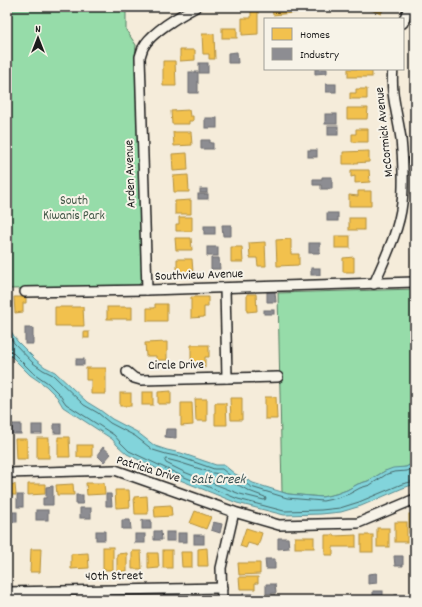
<svg xmlns="http://www.w3.org/2000/svg" width="422" height="607" viewBox="0 0 422 607" font-family="Dekko,sans-serif">
<style>
.green{fill:#96dca9;stroke:#597c62}
.water{fill:#82d4db;stroke:#598a8f}
.homes{fill:#f2c14e;stroke:#b2903f}
.industry{fill:#8d8d92;stroke:#6b6b6f}
.lines{fill:none;stroke-linecap:round;stroke-linejoin:round}
.shore{stroke:#456668;stroke-width:1}
.minor-casing{stroke:#1c1c1c;stroke-width:12}
.minor{stroke:#f7f3e8;stroke-width:9}
.labels{text-anchor:middle;dominant-baseline:central;stroke-width:4;stroke-linejoin:round;paint-order:stroke}
.street-label{font-size:13px;fill:#1c1c1c;stroke:#f7f3e8}
.park-label{font-size:13px;fill:#415646;stroke:#f7f3e8}
.water-label{font-size:14px;font-style:italic;fill:#3b5355;stroke:#f7f3e8}
</style>
<rect width="100%" height="100%" fill="#f5ecda"/>
<filter id="ink" filterUnits="userSpaceOnUse"><feTurbulence type="fractalNoise" baseFrequency=".025" numOctaves="2"/><feDisplacementMap in="SourceGraphic" scale="8" xChannelSelector="R" yChannelSelector="G"/><feConvolveMatrix kernelMatrix="1 2 1 2 8 2 1 2 1" color-interpolation-filters="sRGB"/></filter>
<g filter="url(#ink)">
<g class="green">
<path d="M7,7H126V30L136,45L135,57L142,278L139,285L135,287L7,289Z"/>
<path d="M415,289V462L406,467L385,471L368,481L358,484L347,490L336,494L322,497L288,494L282,492L278,293Z"/>
</g>
<path class="water" d="M7,325L17,341L36,360L45,367L55,372L87,402L100,410L112,419L137,432L155,446L167,450L181,453L216,465H224L235,474L244,478L253,483L288,494L322,497L336,494L347,490L358,484L368,481L385,471L393,468L406,467L415,462V484L403,488L361,506L341,512L321,514L284,515L237,503L180,480L127,454L117,445L112,439L63,407L57,397L46,386L30,375L7,352Z"/>
<g class="homes">
<path d="M272,7H301L302,12L273,15Z"/>
<path d="M313,7H344L345,8L314,12Z"/>
<path d="M364,7H384L381,14Z"/>
<path d="M251,10H258V34L242,35V18H251Z"/>
<rect x="222" y="28" width="15" height="10"/>
<path d="M202,34H214L215,59H209V54H203Z"/>
<path d="M180,50H195V60L180,61Z"/>
<path d="M163,61H175L176,86H163Z"/>
<rect x="348" y="69" width="24" height="8"/>
<path d="M356,89H367V99H350V93H356Z"/>
<path d="M347,108H368L367,119H347Z"/>
<path d="M189,110L190,116H193V121H189V124H172L171,111Z"/>
<path d="M356,129H368V142H352V134H356Z"/>
<path d="M173,132H191L192,145L174,146Z"/>
<path d="M369,151V162L354,163V164H343V152Z"/>
<path d="M187,153L188,170L173,171L172,154Z"/>
<path d="M351,170H369L370,182L355,183V176L351,177Z"/>
<path d="M188,175L189,192H174L173,176Z"/>
<path d="M358,191H371V206H349V195L358,196Z"/>
<path d="M191,200V214H175V201Z"/>
<path d="M179,217H192V231H176V224H179Z"/>
<rect x="349" y="218" width="15" height="12"/>
<rect x="335" y="236" width="15" height="12"/>
<path d="M175,238H191L192,250H176Z"/>
<path d="M291,239V254H299V265L277,266L276,240Z"/>
<path d="M265,242L266,266H258L257,258H250L249,243Z"/>
<path d="M231,247H242L243,262H231Z"/>
<rect x="412" y="255" width="3" height="14"/>
<path d="M354,257V272H343V258Z"/>
<path d="M177,259H192L193,272L177,273Z"/>
<path d="M247,294H256L257,311L247,312Z"/>
<path d="M14,297H26V303H23V312L15,313Z"/>
<path d="M191,297H208V307H204V317L191,318Z"/>
<path d="M155,304H167V321H147V308H155Z"/>
<path d="M55,307H83L84,326H55Z"/>
<rect x="107" y="307" width="25" height="12"/>
<rect x="84" y="332" width="5" height="6"/>
<path d="M167,342V360H156V356H146L145,343Z"/>
<path d="M191,345H209V357H205V368H191Z"/>
<path d="M86,368H106V394H91V380H86Z"/>
<path d="M171,391V404H158V392Z"/>
<rect x="142" y="392" width="11" height="13"/>
<rect x="120" y="393" width="11" height="13"/>
<path d="M265,397H276L277,419H265Z"/>
<path d="M230,398H242V420H231Z"/>
<path d="M195,399H207V421H196Z"/>
<path d="M181,403H192L193,425L181,426Z"/>
<path d="M215,403H226L227,425H215Z"/>
<path d="M58,437H69L70,457H58Z"/>
<rect x="37" y="438" width="12" height="20"/>
<path d="M15,439H27V459H16Z"/>
<rect x="77" y="445" width="15" height="12"/>
<path d="M86,483H104L105,494L87,495Z"/>
<path d="M15,484L16,495H7V485Z"/>
<path d="M28,484H45V494L28,495Z"/>
<path d="M73,484L74,495H57L56,485Z"/>
<path d="M115,490H129L130,507L116,508Z"/>
<path d="M147,496L148,514H135L134,497Z"/>
<path d="M171,505L172,516L155,517L154,506Z"/>
<path d="M195,511L211,517L206,529L190,523Z"/>
<rect x="409" y="514" width="6" height="19"/>
<rect x="395" y="522" width="12" height="20"/>
<path d="M246,528L262,533L258,546L248,543L246,548L240,546Z"/>
<rect x="377" y="528" width="12" height="19"/>
<path d="M325,535H334V536L356,535V547H333V555H325Z"/>
<rect x="361" y="535" width="12" height="17"/>
<rect x="295" y="537" width="19" height="11"/>
<rect x="103" y="547" width="10" height="23"/>
<path d="M207,548L208,566H198V549Z"/>
<path d="M31,549H41L40,572H30Z"/>
<path d="M7,550H10L9,573H7Z"/>
<rect x="163" y="550" width="9" height="18"/>
<path d="M132,551H141L142,569H132Z"/>
<path d="M181,552H192V567H182Z"/>
<path d="M88,553L89,568L71,569V554Z"/>
<path d="M127,553V571L117,572V554Z"/>
<path d="M148,553H158L159,568L148,569Z"/>
<path d="M238,563H260V574L239,575Z"/>
<path d="M239,577H258V583H255V589H240Z"/>
</g>
<g class="industry">
<path d="M237,52L238,63H228V53Z"/>
<rect x="199" y="63" width="9" height="10"/>
<path d="M315,69H327V73L315,74Z"/>
<rect x="189" y="72" width="9" height="21"/>
<rect x="326" y="84" width="10" height="8"/>
<rect x="325" y="114" width="12" height="10"/>
<rect x="205" y="118" width="12" height="10"/>
<rect x="328" y="126" width="10" height="9"/>
<path d="M201,140H210V143H213V149H201Z"/>
<rect x="308" y="150" width="9" height="7"/>
<path d="M322,177H332V189H321V185H313V179H322Z"/>
<rect x="200" y="189" width="7" height="4"/>
<rect x="198" y="194" width="10" height="5"/>
<rect x="327" y="213" width="11" height="8"/>
<path d="M222,225H231V236H223Z"/>
<rect x="204" y="226" width="11" height="8"/>
<rect x="309" y="243" width="11" height="10"/>
<rect x="207" y="247" width="11" height="9"/>
<path d="M211,258H219L220,269H211Z"/>
<rect x="311" y="268" width="9" height="7"/>
<path d="M267,292H275L276,302H267Z"/>
<rect x="264" y="310" width="10" height="4"/>
<rect x="25" y="328" width="8" height="16"/>
<rect x="76" y="359" width="8" height="6"/>
<rect x="11" y="424" width="10" height="10"/>
<rect x="54" y="424" width="7" height="9"/>
<rect x="7" y="425" width="2" height="9"/>
<rect x="32" y="425" width="10" height="9"/>
<path d="M166,429H176V438L165,437Z"/>
<path d="M103,447L111,454L104,462L97,455Z"/>
<path d="M53,486V505H43V498H46V487Z"/>
<path d="M106,494H111L112,506H106Z"/>
<rect x="17" y="495" width="6" height="12"/>
<rect x="76" y="495" width="7" height="9"/>
<rect x="80" y="508" width="11" height="10"/>
<rect x="36" y="510" width="12" height="10"/>
<rect x="7" y="512" width="10" height="10"/>
<path d="M122,520H130L131,529H122Z"/>
<rect x="142" y="520" width="9" height="9"/>
<path d="M213,522L222,524L220,533L211,530Z"/>
<rect x="96" y="531" width="9" height="9"/>
<path d="M154,531H161L162,540H154Z"/>
<rect x="166" y="532" width="9" height="9"/>
<rect x="178" y="533" width="9" height="9"/>
<rect x="135" y="534" width="10" height="9"/>
<rect x="194" y="535" width="10" height="9"/>
<path d="M278,538H288L289,548L278,549Z"/>
<path d="M394,556H403V566H395Z"/>
<path d="M265,559H275V569H266Z"/>
<path d="M377,573V583L368,584V574Z"/>
<path d="M266,584H275L276,593L266,594Z"/>
<rect x="373" y="591" width="10" height="9"/>
<rect x="243" y="594" width="11" height="6"/>
<path d="M275,595V600H261V596Z"/>
<rect x="395" y="595" width="10" height="5"/>
</g>
<g class="lines">
<g class="shore">
<path d="M7,333L14,343L33,363L43,370L53,375L84,405L98,413L110,423L135,436L153,450L166,454L180,457L214,469H222L233,478L242,481L251,487L287,498L323,501L337,498L349,494L360,488L370,485L387,474L394,472L407,471L415,467"/>
<path d="M7,350L11,351L32,372L48,383L59,394L66,404L114,435L120,442L129,451L182,476L238,499L284,511L321,510L340,508L359,502L402,484L415,481"/>
<path d="M166,459L178,462L213,473L220,474L230,482L240,486L249,491L265,497L266,499L264,500L240,494L184,472L166,463L165,461Z"/>
</g>
<g class="minor-casing">
<g id="minor">
<path d="M403,23L409,7"/>
<path d="M374,284C385,258 399,231 402,203C404,185 403,157 401,139C398,116 390,93 393,69"/>
<path d="M225,288L227,378"/>
<path d="M147,290L140,57C141,54 142,50 143,48C150,33 181,15 196,7"/>
<path d="M25,292L147,290L415,282"/>
<path d="M127,372L134,378L141,380L278,377"/>
<path d="M7,473L115,470L234,512L279,525L358,523L415,499"/>
<path d="M7,592L222,588"/>
<path d="M222,600L221,568L234,512"/>
</g>
</g>
<use href="#minor" class="minor"/>
</g>
</g>
<g class="labels">
<g class="street-label">
<text transform="translate(385 132) rotate(-96)">McCormick Avenue</text>
<text transform="translate(131 174) rotate(-92)">Arden Avenue</text>
<text transform="translate(199 276) rotate(-2)">Southview Avenue</text>
<text transform="translate(176 366) rotate(-1)">Circle Drive</text>
<text transform="translate(148 470) rotate(17)">Patricia Drive</text>
<text transform="translate(114 577) rotate(-1)">40th Street</text>
</g>
<g class="park-label">
<text x="74" y="201">South<tspan x="74" dy="15">Kiwanis Park</tspan></text>
</g>
<g class="water-label">
<text x="218" y="480">Salt Creek</text>
</g>
</g>
<rect width="422" height="607" fill="none" stroke="#f7f3e8" stroke-width="24"/>
<rect x="12" y="12" width="398" height="583" fill="none" stroke="#1c1c1c" stroke-width="1.5" filter="url(#ink)"/>
<rect x="264" y="18" width="140" height="52" fill="#f7f3e8" stroke="#9f9d96"/>
<rect x="272" y="28" width="20" height="12" fill="#f2c14e" stroke="#9f9d96"/>
<text x="300" y="38" font-size="12" fill="#1c1c1c">Homes</text>
<rect x="272" y="48" width="20" height="12" fill="#8d8d92" stroke="#9f9d96"/>
<text x="300" y="58" font-size="12" fill="#1c1c1c">Industry</text>
<g transform="translate(38 38)" stroke="#f7f3e8" stroke-width="3" paint-order="stroke">
<path d="M0-3L7 15L0 10L-7 15Z" fill="#1c1c1c"/>
<text y="-6" font-size="11" font-weight="bold" text-anchor="middle" fill="#1c1c1c">N</text>
</g>
</svg>
